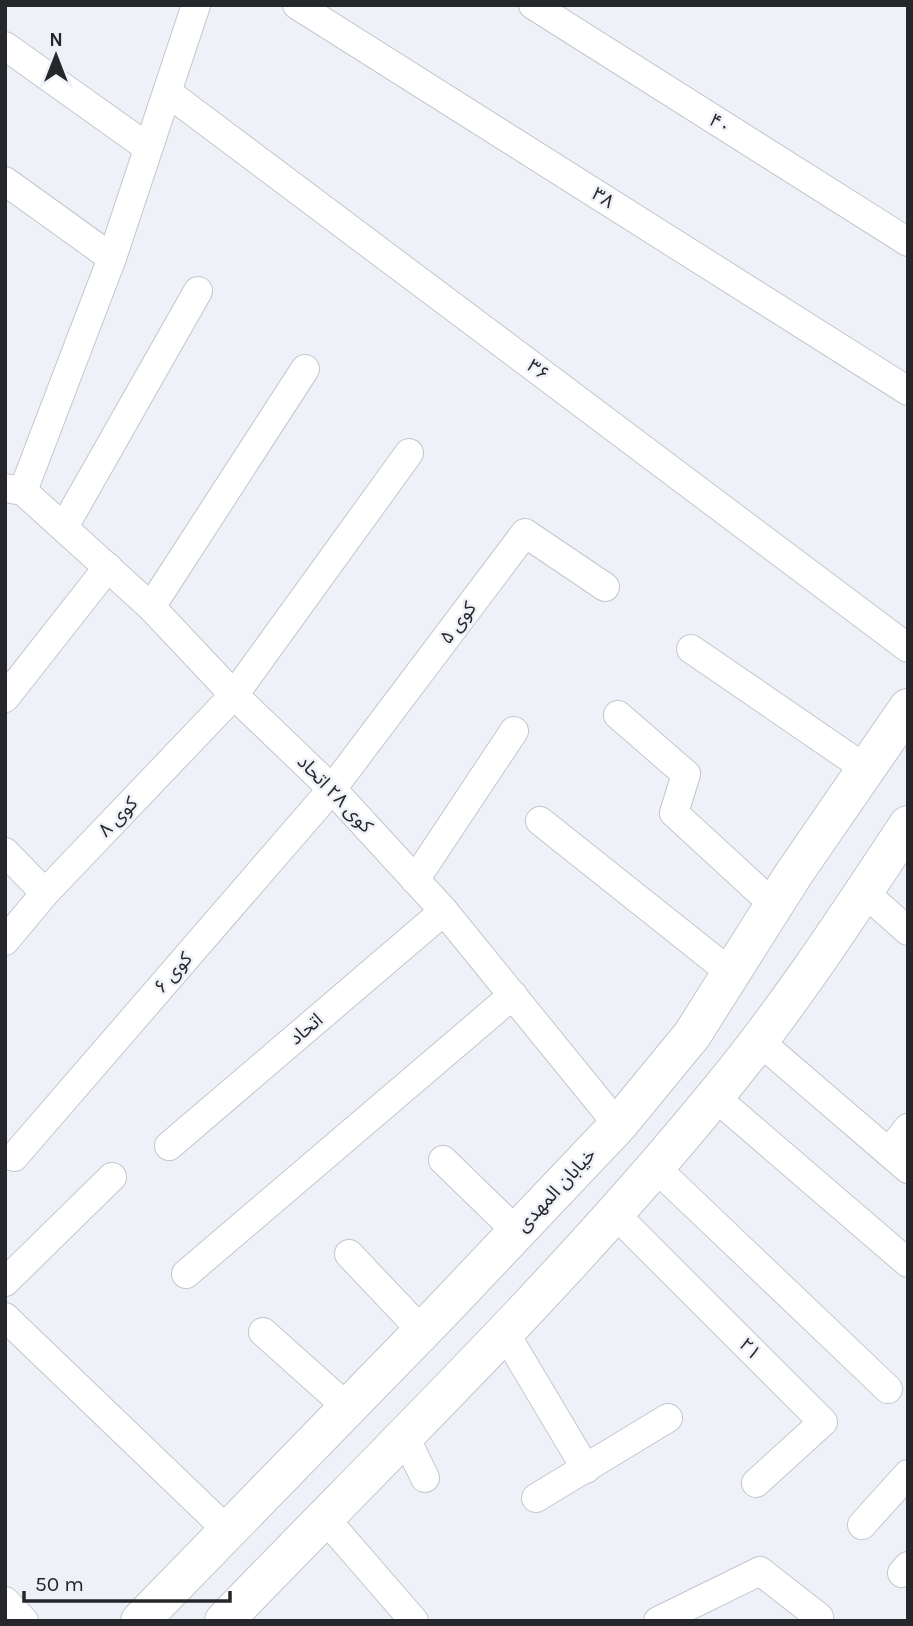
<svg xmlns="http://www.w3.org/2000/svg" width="913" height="1626" viewBox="0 0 913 1626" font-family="Karla,'Noto Sans Arabic',sans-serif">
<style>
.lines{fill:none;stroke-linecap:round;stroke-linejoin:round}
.street-casing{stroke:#c4c6cd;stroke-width:30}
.secondary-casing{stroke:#c4c6cd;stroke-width:40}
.street{stroke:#fff;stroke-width:28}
.secondary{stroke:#fff;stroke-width:38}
.labels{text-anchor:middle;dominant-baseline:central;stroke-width:5;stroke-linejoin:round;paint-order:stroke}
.street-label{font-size:19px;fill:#26272a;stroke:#eff1f8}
</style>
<rect width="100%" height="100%" fill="#eff1f8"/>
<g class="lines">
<g class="street-casing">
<g id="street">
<path d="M297,5L908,391"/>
<path d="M533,5L908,242"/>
<path d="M5,46L147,147"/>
<path d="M167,92L908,648"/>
<path d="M5,181L112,258"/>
<path d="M5,488L23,491L151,607L234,695L332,789L444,911L618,1125"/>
<path d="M23,491L112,258L196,5"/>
<path d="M64,527L198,291"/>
<path d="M151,607L305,369"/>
<path d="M691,649L866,769"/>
<path d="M5,698L108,567"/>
<path d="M618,715L686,774L674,813L774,905"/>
<path d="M540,821L731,973"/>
<path d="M5,852L45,893"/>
<path d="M415,880L514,731"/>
<path d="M864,892L908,931"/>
<path d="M5,941L45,893L234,695L409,453"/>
<path d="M759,1041L908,1169"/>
<path d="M715,1097L908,1263"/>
<path d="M169,1146L444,911"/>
<path d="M889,1152L908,1128"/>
<path d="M14,1157L332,789L525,533L605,587"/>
<path d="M443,1160L517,1232"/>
<path d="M655,1167L888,1389"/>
<path d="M614,1213L823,1422L756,1483"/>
<path d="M349,1254L422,1331"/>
<path d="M186,1274L513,995"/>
<path d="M5,1282L112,1177"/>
<path d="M5,1317L228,1531"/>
<path d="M263,1332L348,1408"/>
<path d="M505,1333L586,1469"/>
<path d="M405,1437L425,1478"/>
<path d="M536,1498L668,1418"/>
<path d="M324,1517L414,1621"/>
<path d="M862,1525L908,1474"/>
<path d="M902,1573L908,1566"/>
<path d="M5,1601L24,1621"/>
<path d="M658,1621L760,1571L819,1617"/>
</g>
</g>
<g class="secondary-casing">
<g id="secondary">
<path d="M140,1621L440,1313L618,1125L692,1035L793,875L908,708"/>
<path d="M224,1621C390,1449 563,1282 715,1096C786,1011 847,917 908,825"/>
</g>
</g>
<use href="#street" class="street"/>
<use href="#secondary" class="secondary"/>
</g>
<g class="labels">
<g class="street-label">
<text transform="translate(720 124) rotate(32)">۴۰</text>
<text transform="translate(603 198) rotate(32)">۳۸</text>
<text transform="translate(538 370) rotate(37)">۳۶</text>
<text transform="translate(458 623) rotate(-53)">کوی ۵</text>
<text transform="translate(335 794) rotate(46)">کوی ۲۸ اتحاد</text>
<text transform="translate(118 817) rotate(-46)">کوی ۸</text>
<text transform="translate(173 973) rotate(-49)">کوی ۶</text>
<text transform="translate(306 1029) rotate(-40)">اتحاد</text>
<text transform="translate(556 1190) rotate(-47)">خیابان المهدی</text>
<text transform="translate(750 1349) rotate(45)">۲۱</text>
</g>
</g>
<rect width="913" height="1626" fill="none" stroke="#26272a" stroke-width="14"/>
<g transform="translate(56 56)" stroke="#eff1f8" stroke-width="5" paint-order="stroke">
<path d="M0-5L12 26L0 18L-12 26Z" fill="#26272a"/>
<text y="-10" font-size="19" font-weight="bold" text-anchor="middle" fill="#26272a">N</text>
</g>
<path d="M24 1591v10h206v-10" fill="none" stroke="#26272a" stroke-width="3.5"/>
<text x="35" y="1591" font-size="21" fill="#26272a" stroke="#eff1f8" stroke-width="5" paint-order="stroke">50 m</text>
</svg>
